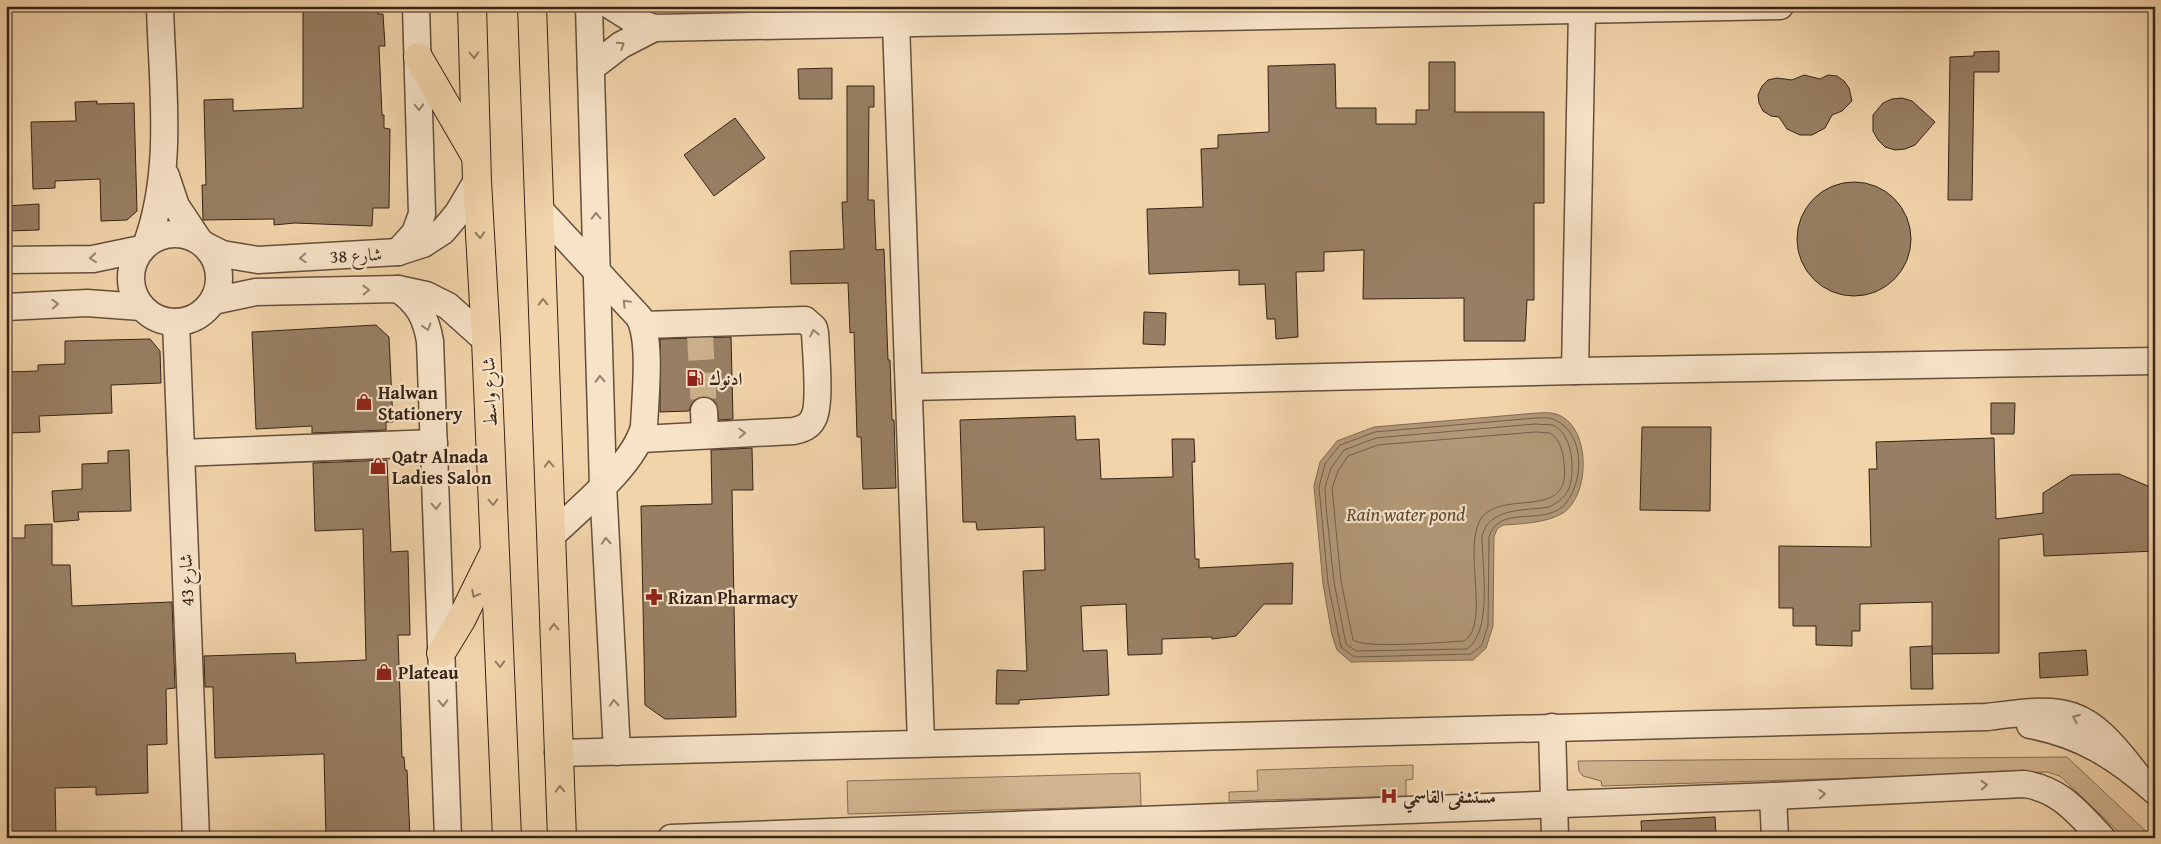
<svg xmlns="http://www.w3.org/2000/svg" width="2161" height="844" viewBox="0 0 2161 844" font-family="'Gentium Book Plus',Amiri,serif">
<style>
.green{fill:#d2b691;stroke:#846c54}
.water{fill:#b29878;stroke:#806951}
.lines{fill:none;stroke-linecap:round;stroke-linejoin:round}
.shore{stroke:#745e47;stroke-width:1}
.building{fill:#987f63;stroke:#362316}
.minor-tunnel{stroke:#ccb18c;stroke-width:26;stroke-dasharray:26 13;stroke-linecap:butt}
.minor-casing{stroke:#654f3b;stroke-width:29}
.major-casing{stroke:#362316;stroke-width:30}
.minor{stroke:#f7e3c8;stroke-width:26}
.major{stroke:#f2d4aa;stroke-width:28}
.oneway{stroke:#96836f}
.oneway2{stroke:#947c60}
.labels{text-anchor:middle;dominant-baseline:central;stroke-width:4.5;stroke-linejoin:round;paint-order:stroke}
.street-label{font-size:18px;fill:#362316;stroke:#f7e3c8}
.poi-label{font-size:18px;font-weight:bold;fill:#362316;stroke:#f7e3c8;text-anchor:start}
.water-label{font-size:19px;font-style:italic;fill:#5b4633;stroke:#f7e3c8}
</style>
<rect width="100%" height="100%" fill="#f2d4aa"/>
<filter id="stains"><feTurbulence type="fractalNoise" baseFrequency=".004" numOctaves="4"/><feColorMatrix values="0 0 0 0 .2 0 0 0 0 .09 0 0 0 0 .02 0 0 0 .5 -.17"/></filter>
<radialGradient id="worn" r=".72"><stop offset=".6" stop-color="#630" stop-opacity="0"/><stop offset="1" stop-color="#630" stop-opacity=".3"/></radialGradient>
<g class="green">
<path d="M2067,757L2153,838H2125L2060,776L2047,772L1602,786L1601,781L1583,776L1579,771L1578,761Z"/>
<path d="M1413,765V779L1406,780V796L1229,801V792L1258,791L1257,770Z"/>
<path d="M1140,773L1141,806L848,814L847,781Z"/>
</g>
<path class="water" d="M1537,413C1542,413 1550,412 1556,414C1591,425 1591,494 1563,513C1547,523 1520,524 1503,525L1497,529L1494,537L1493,626L1486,648L1473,660L1351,662L1337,650L1332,635L1323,584L1314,486L1320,462L1337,441L1374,427Z"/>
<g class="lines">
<g class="shore">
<path d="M1536,418C1542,418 1550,417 1555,420C1587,434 1584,487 1562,507C1541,525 1498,505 1489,537L1488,625L1482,645L1471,654L1354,657L1341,647L1328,583L1319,487L1325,464L1340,445L1375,432Z"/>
<path d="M1536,424C1541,425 1548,424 1552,425C1572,432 1575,468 1570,485C1568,495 1558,503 1549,507C1525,511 1489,507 1482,536C1482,565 1493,631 1467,649L1356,651L1346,644L1334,582L1326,507L1325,487L1331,468L1344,450L1376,438Z"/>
<path d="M1536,432L1550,433C1560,440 1563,451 1564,463C1572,521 1506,490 1483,516C1460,542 1492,624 1464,641C1445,642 1365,649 1353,640L1341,581L1332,488L1338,471L1348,456L1378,445Z"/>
</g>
</g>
<g class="building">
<path d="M303,6H378V14H383L385,46H379L382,115H384V128L390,129L389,208H373L372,226L295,223L274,225V219L203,220L202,185H206L204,100L233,99V111L303,108Z"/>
<path d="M1999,51V72H1974L1972,200H1948L1950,57L1974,56V52Z"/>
<path d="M1429,62H1455V112H1544V203H1534V300H1527L1525,341H1464V298L1363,299L1364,250L1324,252V271L1296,272L1298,337L1276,339L1275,319H1267L1265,284L1239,285V270L1149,274L1147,209L1203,207L1201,149L1218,148V135L1269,132L1268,66L1335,64L1336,108H1376V124H1416V110H1429Z"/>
<path d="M832,68V99H799L798,69Z"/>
<path d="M1804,75L1820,79L1828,75L1837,76L1844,81L1849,88L1852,101L1842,111L1832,115L1825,128L1812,135H1800L1787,129L1779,117L1771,116L1763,111L1759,103L1758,95L1762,86L1768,80L1777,78L1792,80Z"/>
<path d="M847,86H874V107H869L868,200H874L876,250L884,249L888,360H890L892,420H894L896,488L863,489L861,437H857L854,332L850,333L848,283L791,284L790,251L844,249L842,202H847Z"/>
<path d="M1902,98L1912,101L1935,122L1915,145L1905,149L1895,150L1885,147L1878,140L1873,131V115L1883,103L1892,99Z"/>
<path d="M97,101V104L134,103L137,211L127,220L101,221L100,179L55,181V188L33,189L31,122L76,121L75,102Z"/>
<path d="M735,118L765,158L714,196L684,155Z"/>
<circle cx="1854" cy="239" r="57"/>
<path d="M39,204V230L6,231V206Z"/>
<path d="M1144,312L1166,313L1165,345L1143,344Z"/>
<path d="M376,325L389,337L393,422H386V430L312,433V426L256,429L252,332Z"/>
<path d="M731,337L733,419L719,420L716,403L710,398L704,396L696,399L691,405L689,411L660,412V339Z"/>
<path d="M150,339L160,351L161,383L111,385L112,413L39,416L40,432L6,433V372L38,371V365L65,364V341Z"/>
<path d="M1991,403H2015L2014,434H1991Z"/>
<path d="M1075,416L1076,440L1099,439L1101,479L1173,477L1172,439H1194L1195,462H1192L1195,559H1199V568L1293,563L1292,604H1264L1236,636L1212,639V637L1162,639V654L1128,655L1126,604L1081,606L1083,651L1107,650L1109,695L1019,700V704H996L997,670L1027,671L1023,571L1045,570L1044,527L977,530L976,522H963L960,420Z"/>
<path d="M1642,427H1711L1710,511L1640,510Z"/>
<path d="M1994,438L1996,519L2043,513V493L2071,475L2119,474L2155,489V551L2044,556L2043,534L1999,539V653L1932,654V602L1860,604V631H1852V646L1816,645V626H1793V608H1779V546L1871,547L1869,469H1877L1876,442Z"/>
<path d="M752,448L753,490H732L736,717L665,719L645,705L641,506L712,504L711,450Z"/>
<path d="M129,450L131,511L78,512L79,520L54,522L52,491L82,489V464L108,463V451Z"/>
<path d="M387,460L391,552L408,551L410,635H398L402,757H404L405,770H407L410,838H326L324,754L215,758L213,687H205L204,656L295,653L296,663L366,660L363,529L315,531L313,463Z"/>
<path d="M52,524V565H70L72,606L172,602L175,688L166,689L167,744L147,745L148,793L96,795V787L55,788L56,838H6V538H25V525Z"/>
<path d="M1932,646L1933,689H1911L1910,647Z"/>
<path d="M2086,650L2088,675L2040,678L2039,653Z"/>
<path d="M1715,817L1716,836L1642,838L1641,821Z"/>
</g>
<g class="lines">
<path class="minor-tunnel" d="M700,334L704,411"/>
<g class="minor-casing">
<g id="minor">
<path d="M589,6L603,485L617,752"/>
<path d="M611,6L635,21L654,28L1780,6"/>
<path d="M896,23L921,743"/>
<path d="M591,68L621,45L654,28"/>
<path d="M166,176L176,206L198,239"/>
<path d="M540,210L639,317C652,340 645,399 644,427C634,465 580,508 551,536"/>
<circle cx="175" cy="278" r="44"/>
<path d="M147,243C174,168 162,85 160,6"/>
<path d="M206,246L222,254L258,260L398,252L423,244L443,231L458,213L477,181"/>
<path d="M398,252L415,233L422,214L416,6"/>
<path d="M6,260L93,259L141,249"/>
<path d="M398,289C418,302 426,318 430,341L448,838"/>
<path d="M213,301L256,292L398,289L426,295L448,306L486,340"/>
<path d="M6,307L87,303L141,307"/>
<path d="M176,322L196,838"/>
<path d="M1575,371L1582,10"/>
<path d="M909,387L1575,371L2155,361"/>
<path d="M704,411L705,434"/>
<path d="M641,439L794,431C802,429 809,427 813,419C821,407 816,351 815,333L814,328L805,320L643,325"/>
<path d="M181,453L434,443"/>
<path d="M2030,725C2080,734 2117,757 2155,791"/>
<path d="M1552,727L1555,838"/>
<path d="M558,753L1987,717C2068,706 2085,707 2136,774"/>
<path d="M1773,796L1775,838"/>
<path d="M671,838L1773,796L2024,784C2060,789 2078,813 2102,838"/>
</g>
</g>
<g class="major-casing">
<g id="major">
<path d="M472,6L477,181L486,340L507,838"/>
<path d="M532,6L562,838"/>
<path d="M418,57L475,155"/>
<path d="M441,653L461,620L494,553"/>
</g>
</g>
<use href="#minor" class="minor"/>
<use href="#major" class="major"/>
</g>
<defs><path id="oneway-chevron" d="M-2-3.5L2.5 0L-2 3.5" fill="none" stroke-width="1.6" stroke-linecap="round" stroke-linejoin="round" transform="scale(1.25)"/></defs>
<g class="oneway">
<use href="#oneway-chevron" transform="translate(621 45) rotate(-33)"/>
<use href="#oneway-chevron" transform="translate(419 107) rotate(88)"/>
<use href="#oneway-chevron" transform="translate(596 216) rotate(-92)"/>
<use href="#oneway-chevron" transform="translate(93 258) rotate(175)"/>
<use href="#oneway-chevron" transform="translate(303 258) rotate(177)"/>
<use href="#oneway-chevron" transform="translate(366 290) rotate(-1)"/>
<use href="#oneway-chevron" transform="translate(626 303) rotate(-134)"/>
<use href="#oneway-chevron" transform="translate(55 304) rotate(-3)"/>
<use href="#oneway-chevron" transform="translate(427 327) rotate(73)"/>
<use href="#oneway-chevron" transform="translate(814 333) rotate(-102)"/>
<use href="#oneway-chevron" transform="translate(600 379) rotate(-92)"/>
<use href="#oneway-chevron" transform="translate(742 433) rotate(-2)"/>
<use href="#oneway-chevron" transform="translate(436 506) rotate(88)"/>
<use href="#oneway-chevron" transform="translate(606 541) rotate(-93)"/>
<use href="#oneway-chevron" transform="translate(443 703) rotate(88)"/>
<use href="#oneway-chevron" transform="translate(614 703) rotate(-93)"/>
<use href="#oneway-chevron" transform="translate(2076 718) rotate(-158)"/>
<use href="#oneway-chevron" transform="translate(1984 785) rotate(-3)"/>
<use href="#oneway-chevron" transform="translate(1822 794) rotate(-3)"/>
</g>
<g class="oneway2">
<use href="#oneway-chevron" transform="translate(474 55) rotate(88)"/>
<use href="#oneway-chevron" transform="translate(480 235) rotate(87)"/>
<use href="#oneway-chevron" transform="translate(543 302) rotate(-92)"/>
<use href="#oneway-chevron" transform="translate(549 464) rotate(-92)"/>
<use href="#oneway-chevron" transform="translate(493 502) rotate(88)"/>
<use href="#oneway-chevron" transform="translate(475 594) rotate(118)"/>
<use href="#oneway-chevron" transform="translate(554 627) rotate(-92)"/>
<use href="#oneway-chevron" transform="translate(500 664) rotate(88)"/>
<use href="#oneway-chevron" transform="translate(560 789) rotate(-92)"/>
</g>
<defs>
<g id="fuel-bare" transform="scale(1.35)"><path d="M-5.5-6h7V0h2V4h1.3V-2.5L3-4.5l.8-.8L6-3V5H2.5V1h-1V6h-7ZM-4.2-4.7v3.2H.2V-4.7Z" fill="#8f2418" stroke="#f7e3c8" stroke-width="2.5" paint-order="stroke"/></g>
<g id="shop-bare" transform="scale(1.35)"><path d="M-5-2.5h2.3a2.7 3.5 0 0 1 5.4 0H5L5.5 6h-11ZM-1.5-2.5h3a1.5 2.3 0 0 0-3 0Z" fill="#8f2418" stroke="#f7e3c8" stroke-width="2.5" paint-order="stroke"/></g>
<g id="pharmacy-bare" transform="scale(1.35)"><path d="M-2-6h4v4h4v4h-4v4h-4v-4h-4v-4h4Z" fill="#8f2418" stroke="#f7e3c8" stroke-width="2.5" paint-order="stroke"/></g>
<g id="hospital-bare" transform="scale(1.35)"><path d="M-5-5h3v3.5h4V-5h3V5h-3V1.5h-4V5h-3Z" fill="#8f2418" stroke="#f7e3c8" stroke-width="2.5" paint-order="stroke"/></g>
</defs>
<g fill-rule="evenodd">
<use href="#fuel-bare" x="695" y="378"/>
<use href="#shop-bare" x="364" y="402"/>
<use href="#shop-bare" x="378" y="466"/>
<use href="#pharmacy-bare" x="654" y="597"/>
<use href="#shop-bare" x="384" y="672"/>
<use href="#hospital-bare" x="1389" y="796"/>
</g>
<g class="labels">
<g class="street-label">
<text transform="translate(356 255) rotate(-3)">شارع 38</text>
<text transform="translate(489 392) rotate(-92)">شارع واسط</text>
<text transform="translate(186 580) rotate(-92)">شارع 43</text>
</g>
<g class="poi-label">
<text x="709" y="378">ادنوك</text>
<text x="378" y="392">Halwan<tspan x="378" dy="21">Stationery</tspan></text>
<text x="392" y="456">Qatr Alnada<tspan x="392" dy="21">Ladies Salon</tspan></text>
<text x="668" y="597">Rizan Pharmacy</text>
<text x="398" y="672">Plateau</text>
<text x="1403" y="796">مستشفى القاسمي</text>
</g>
<g class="water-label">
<text x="1406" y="514">Rain water pond</text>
</g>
</g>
<rect width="2161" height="844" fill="none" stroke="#f2d4aa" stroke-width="25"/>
<rect x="8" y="8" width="2146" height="829" fill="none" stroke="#362316" stroke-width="2.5"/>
<rect x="12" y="12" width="2136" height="819" fill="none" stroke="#362316"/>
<rect width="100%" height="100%" filter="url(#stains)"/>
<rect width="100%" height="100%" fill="url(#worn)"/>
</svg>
